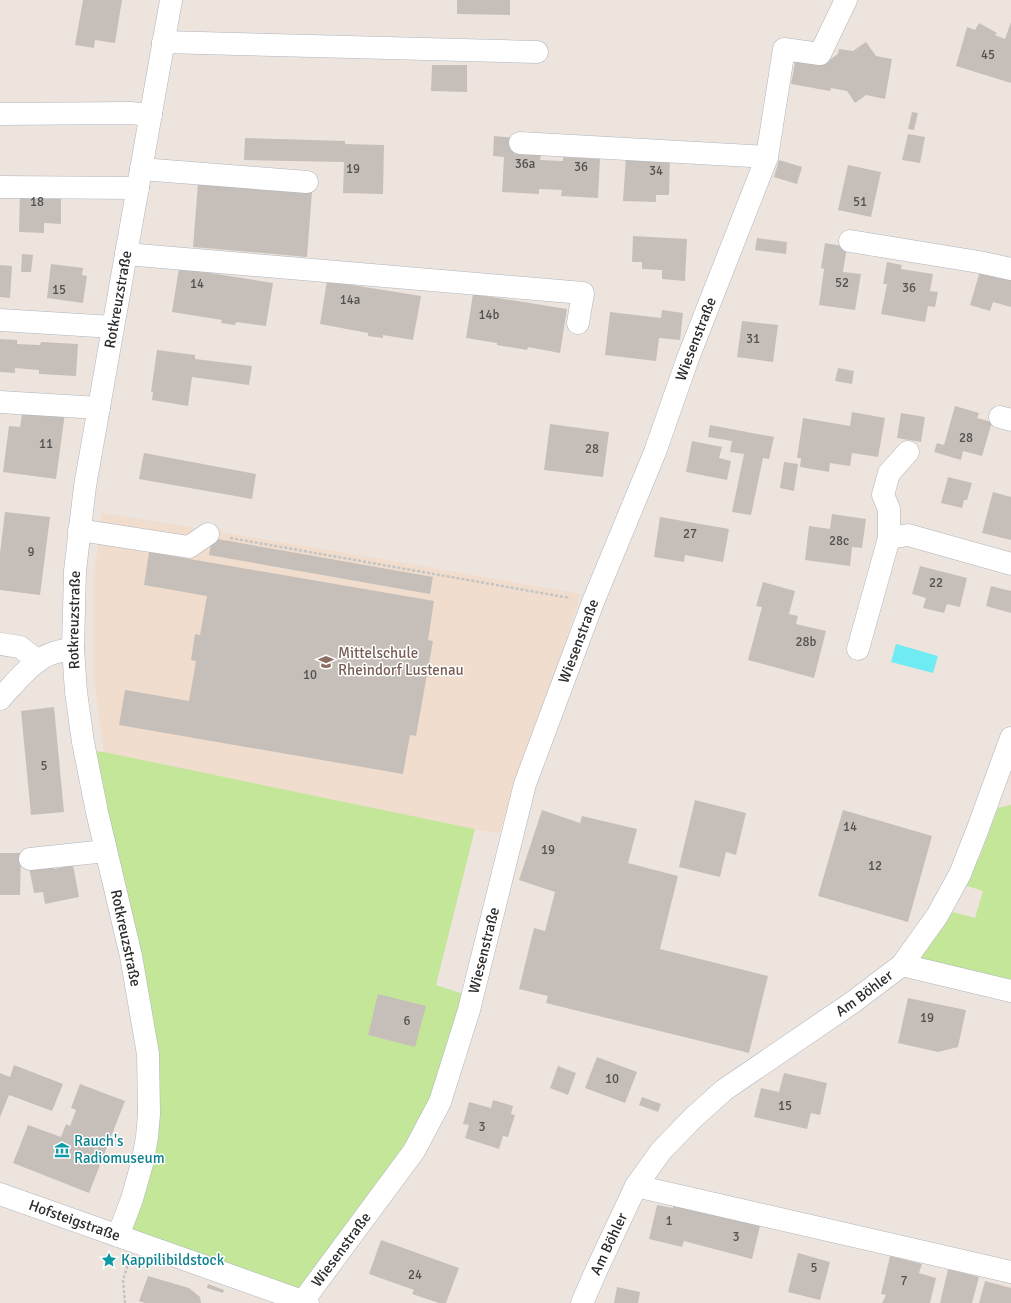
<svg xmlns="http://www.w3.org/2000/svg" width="1011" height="1303" viewBox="0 0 1011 1303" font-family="Signika,sans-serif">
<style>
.education{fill:#f0ddcd}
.green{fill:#c3e699}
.water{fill:#6eebf3}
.building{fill:#c6bfb9}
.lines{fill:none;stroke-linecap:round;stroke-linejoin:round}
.minor-casing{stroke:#aeb4bc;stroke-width:23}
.path{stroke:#c4c4c4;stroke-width:2.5;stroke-dasharray:3 2;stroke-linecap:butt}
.minor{stroke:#fff;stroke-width:22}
.labels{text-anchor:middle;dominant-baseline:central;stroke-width:3;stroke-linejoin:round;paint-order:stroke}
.number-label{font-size:13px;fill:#52514f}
.street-label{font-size:15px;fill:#2c2c2c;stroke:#fff}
.education-label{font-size:15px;fill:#785e54;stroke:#fff;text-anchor:start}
.culture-label{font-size:15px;fill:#0d838f;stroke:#fff;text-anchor:start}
</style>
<rect width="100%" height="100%" fill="#eee4de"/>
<path class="education" d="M102,513L323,549L581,594L551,685L520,769L499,834L104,752L94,680L93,644L94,575Z"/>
<g class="green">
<path d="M85,750L104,752L475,829L436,985L472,997L434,1113L303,1301L118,1236L149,1114Z"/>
<path d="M1011,805V981L919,959L953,912L975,918L983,891L964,885L980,856L998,808Z"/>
</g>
<path class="water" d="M896,644L938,656L933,673L891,662Z"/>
<g class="building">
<path d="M83,0H122L115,43L95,40L94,48L75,45Z"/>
<path d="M457,0H510V15L457,14Z"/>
<path d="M1011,22V83L956,66L967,27L975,30L979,23L997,33L995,35L1005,39Z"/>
<path d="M866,42L876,56L892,59L885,99L866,95L855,103L847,91L831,88L830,91L791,84L796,57L825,63L838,54L839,49L853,51Z"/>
<path d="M432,65H467V92L431,91Z"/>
<path d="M912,112L918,113L914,130L908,129Z"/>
<path d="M908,134L925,137L920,163L902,160Z"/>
<path d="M494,136L515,138L514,154L541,155L540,160L563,161V157L600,159L598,198L561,196L562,190L539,189V194L502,192L504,157L493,156Z"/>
<path d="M245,138L345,141V144L384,145L383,194L343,193L344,162L244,160Z"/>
<path d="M626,156L670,159L669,195H656V202L623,201Z"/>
<path d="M779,160L802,167L797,184L774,177Z"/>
<path d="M848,165L881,172L871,217L838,210Z"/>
<path d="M198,183L312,192L307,257L193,247Z"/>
<path d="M20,190L61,191V224L44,223V233L19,232Z"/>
<path d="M633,236L687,239L685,281L662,279V270L642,269V262H632Z"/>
<path d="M757,238L787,242L786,254L755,250Z"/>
<path d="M825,243L847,247L843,272L861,274L855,310L819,305L824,269L821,268Z"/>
<path d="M22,254L33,255L31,272H21Z"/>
<path d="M887,262L902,265L901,269L933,274L930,291L938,292L935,307L928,306L925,322L881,314L887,284H883Z"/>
<path d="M51,264L83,268L82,275L87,276L83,303L47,298Z"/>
<path d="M0,265L12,266L10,298L0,297Z"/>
<path d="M179,268L273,283L266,326L236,322L235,325L221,323L222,320L172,312Z"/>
<path d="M980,271L1011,276V307L993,302L990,311L970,305Z"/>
<path d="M327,281L421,296L413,340L383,335V338L368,336V333L320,324Z"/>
<path d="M473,294L567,309L560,353L528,347L527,350L497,345V343L466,338Z"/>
<path d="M662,310L683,313L680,340L659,338L656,361L605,355L610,312L661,318Z"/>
<path d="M742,321L778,325L773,362L737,357Z"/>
<path d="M0,339L17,340V344L40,345L41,342L78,344L76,376L39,374V370L15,368V373L0,372Z"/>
<path d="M157,350L195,355V359L252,366L249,385L192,377L188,406L152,400L153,392H151Z"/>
<path d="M838,368L854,371L852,384L835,381Z"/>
<path d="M955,406L979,413L977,418L992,422L982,456L963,451L961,460L934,452L937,443L944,445Z"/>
<path d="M23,408L65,413L56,479L3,472L9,426L20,427Z"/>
<path d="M852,412L885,418L878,457L852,453L850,466L830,463L829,472L800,467L801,458H797L803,418L850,426Z"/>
<path d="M901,413L925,417L921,442L897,438Z"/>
<path d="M550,424L609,432L603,477L544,470Z"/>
<path d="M710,425L774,437L769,459L763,458L751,515L732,512L744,454L730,452L732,441L708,437Z"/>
<path d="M692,441L722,447L719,458L731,461L727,480L686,472Z"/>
<path d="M144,453L256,474L252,499L139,479Z"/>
<path d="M784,462L798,464L794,491L780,488Z"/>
<path d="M948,477L972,483L967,500H964L962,508L941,503Z"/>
<path d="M993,492L1011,497V540L982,533Z"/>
<path d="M5,512L50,517L40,595L0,590V553Z"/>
<path d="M832,514L866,519L862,548L852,547L850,566L805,560L809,526L830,529Z"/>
<path d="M660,517L729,529L723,562L685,555L684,562L654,557Z"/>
<path d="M212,538L433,577L430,594L209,555Z"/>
<path d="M149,552L434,601L428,640L433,641L416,736L410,735L403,774L119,725L125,690L189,701L196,661L191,660L195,634L200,635L207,596L144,585Z"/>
<path d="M920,566L967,578L960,607L947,604L944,613L923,608L926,598L912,594Z"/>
<path d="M763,582L795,591L789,614L798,616L796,624L826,631L814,678L748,660L762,607L756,606Z"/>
<path d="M991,586L1011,591V613L986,606Z"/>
<path d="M54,707L64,812L31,815L21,711Z"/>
<path d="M695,800L746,813L736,855L726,852L720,877L679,867Z"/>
<path d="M542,810L580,823L582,816L637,829L628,863L678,876L660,949L768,976L749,1053L546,1003L548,996L519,989L534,928L545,931L555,892L519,880Z"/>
<path d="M843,810L932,836L908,922L818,896Z"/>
<path d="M0,853H21L20,895H0Z"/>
<path d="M53,862L54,869L73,865L79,897L45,904L43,892L34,893L29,867Z"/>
<path d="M378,994L426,1006L415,1047L368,1035Z"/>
<path d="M908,998L966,1010L958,1047L938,1052L898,1043Z"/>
<path d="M597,1057L637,1072L625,1103L585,1088Z"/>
<path d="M14,1065L63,1084L52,1111L9,1095L0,1117V1073L10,1077Z"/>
<path d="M558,1066L576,1073L568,1095L550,1088Z"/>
<path d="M784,1073L827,1083L820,1115L811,1113L807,1129L754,1117L761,1088L779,1092Z"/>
<path d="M80,1084L125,1101L89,1193L13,1163L28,1125L61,1137L66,1124L70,1126L76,1110L71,1108Z"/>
<path d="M642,1097L661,1104L658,1112L639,1105Z"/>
<path d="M493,1100L513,1106L511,1114L515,1115L508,1137L503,1136L499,1149L465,1138L469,1125L463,1124L469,1102L491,1108Z"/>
<path d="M657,1205L673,1208V1205L760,1226L752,1259L684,1241L682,1247L649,1239Z"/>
<path d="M381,1240L459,1268L446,1303H439L412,1294L414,1290L369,1274Z"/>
<path d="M798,1253L830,1262L820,1300L788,1292Z"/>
<path d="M890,1256L922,1264L919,1273L936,1278L930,1303H882L886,1295L881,1294Z"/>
<path d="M948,1269L979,1277L972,1303H940Z"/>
<path d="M148,1276L189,1288L200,1297L201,1303H145L139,1301Z"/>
<path d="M985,1281L1011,1288V1303H979Z"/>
<path d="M208,1284L224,1290L223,1293L207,1288Z"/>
<path d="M617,1287L640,1292L638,1303H614Z"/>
</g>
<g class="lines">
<g class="minor-casing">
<g id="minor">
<path d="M163,42L537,52"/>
<path d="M0,114L130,113L151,115"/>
<path d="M520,143L767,157"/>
<path d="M141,169L307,182"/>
<path d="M0,187L138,188"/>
<path d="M850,241L979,262L1011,269"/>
<path d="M126,254L583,293L578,323"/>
<path d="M0,320L113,327"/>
<path d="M0,402L99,408"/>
<path d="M1000,417L1011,420"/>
<path d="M79,530L189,547L208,534"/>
<path d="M889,538V509L883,495L889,473L908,452"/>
<path d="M0,644L20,647L38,661"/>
<path d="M858,649L889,538L908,535L1011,564"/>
<path d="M0,699C14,684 28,666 46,656C54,652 64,650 73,648"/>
<path d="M30,859L106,851"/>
<path d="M902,965L1011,991"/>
<path d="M636,1186L1011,1272"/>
<path id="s1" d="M0,1194L308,1303"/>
<path id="s2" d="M118,1236L132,1199L143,1160L147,1137L149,1114L148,1054L131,956L97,812L83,742L76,692L73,648L75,571L85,486L171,0"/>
<path id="s3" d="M303,1301L414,1151L440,1102L469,1010L525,784L593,602L655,452L688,358L767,157L784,49L820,54L846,0"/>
<path id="s4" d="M582,1303L596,1271L636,1186L661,1151L693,1118L724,1090L853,1002L902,965L937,916L960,874L977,831L1011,738"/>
</g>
</g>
<g class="path">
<path d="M230,538L570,598"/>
<path d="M125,1303L123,1280L128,1264"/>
</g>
<use href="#minor" class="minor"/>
</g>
<defs>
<g id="school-bare" transform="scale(1.2)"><path d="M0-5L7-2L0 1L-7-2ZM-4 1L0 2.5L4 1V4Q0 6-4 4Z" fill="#8d6e63" stroke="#fff" stroke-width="2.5" paint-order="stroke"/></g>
<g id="museum-bare" transform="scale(1.2)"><path d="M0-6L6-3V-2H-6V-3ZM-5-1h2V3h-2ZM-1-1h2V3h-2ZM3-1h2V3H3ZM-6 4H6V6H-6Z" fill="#0f9aa8" stroke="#fff" stroke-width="2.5" paint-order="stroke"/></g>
<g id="sight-bare" transform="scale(1.2)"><path d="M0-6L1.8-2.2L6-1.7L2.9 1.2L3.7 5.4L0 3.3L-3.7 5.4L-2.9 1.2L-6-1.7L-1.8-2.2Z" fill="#0f9aa8" stroke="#fff" stroke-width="2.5" paint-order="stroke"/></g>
</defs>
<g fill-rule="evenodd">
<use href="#school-bare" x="326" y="662"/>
<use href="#museum-bare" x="62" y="1150"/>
<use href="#sight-bare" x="109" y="1260"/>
</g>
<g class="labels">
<g class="number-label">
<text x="988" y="55">45</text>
<text x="525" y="164">36a</text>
<text x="581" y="167">36</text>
<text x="353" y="169">19</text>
<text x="656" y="171">34</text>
<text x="37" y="202">18</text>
<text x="860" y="202">51</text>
<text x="842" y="283">52</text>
<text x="197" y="284">14</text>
<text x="909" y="288">36</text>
<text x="59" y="290">15</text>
<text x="350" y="300">14a</text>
<text x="489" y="315">14b</text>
<text x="753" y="339">31</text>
<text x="966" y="438">28</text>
<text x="46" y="444">11</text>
<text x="592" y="449">28</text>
<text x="690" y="534">27</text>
<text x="839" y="541">28c</text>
<text x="31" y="552">9</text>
<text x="936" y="583">22</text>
<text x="806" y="642">28b</text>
<text x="310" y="675">10</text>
<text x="44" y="766">5</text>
<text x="850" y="827">14</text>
<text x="548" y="850">19</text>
<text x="875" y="866">12</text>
<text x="927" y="1018">19</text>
<text x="407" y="1021">6</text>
<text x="612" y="1079">10</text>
<text x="785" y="1106">15</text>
<text x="482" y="1127">3</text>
<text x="669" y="1221">1</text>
<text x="736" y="1237">3</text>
<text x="814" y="1268">5</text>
<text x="415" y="1275">24</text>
<text x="904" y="1281">7</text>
</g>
<g class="street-label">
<text stroke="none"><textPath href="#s2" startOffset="952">Rotkreuzstraße</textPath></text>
<text stroke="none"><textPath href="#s3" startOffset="1048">Wiesenstraße</textPath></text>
<text stroke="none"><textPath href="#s2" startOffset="628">Rotkreuzstraße</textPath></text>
<text stroke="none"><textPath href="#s3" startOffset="724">Wiesenstraße</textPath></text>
<text transform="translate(126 938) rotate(78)">Rotkreuzstraße</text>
<text stroke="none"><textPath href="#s3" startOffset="400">Wiesenstraße</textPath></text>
<text stroke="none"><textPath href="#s4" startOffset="430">Am Böhler</textPath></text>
<text stroke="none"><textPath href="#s1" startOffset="79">Hofsteigstraße</textPath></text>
<text stroke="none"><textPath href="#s4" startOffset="65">Am Böhler</textPath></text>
<text stroke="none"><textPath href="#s3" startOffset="64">Wiesenstraße</textPath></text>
</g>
<g class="education-label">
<text x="338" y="653">Mittelschule<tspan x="338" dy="17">Rheindorf Lustenau</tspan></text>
</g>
<g class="culture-label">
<text x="74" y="1141">Rauch's<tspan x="74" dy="17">Radiomuseum</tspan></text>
<text x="121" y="1260">Kappilibildstock</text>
</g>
</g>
</svg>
